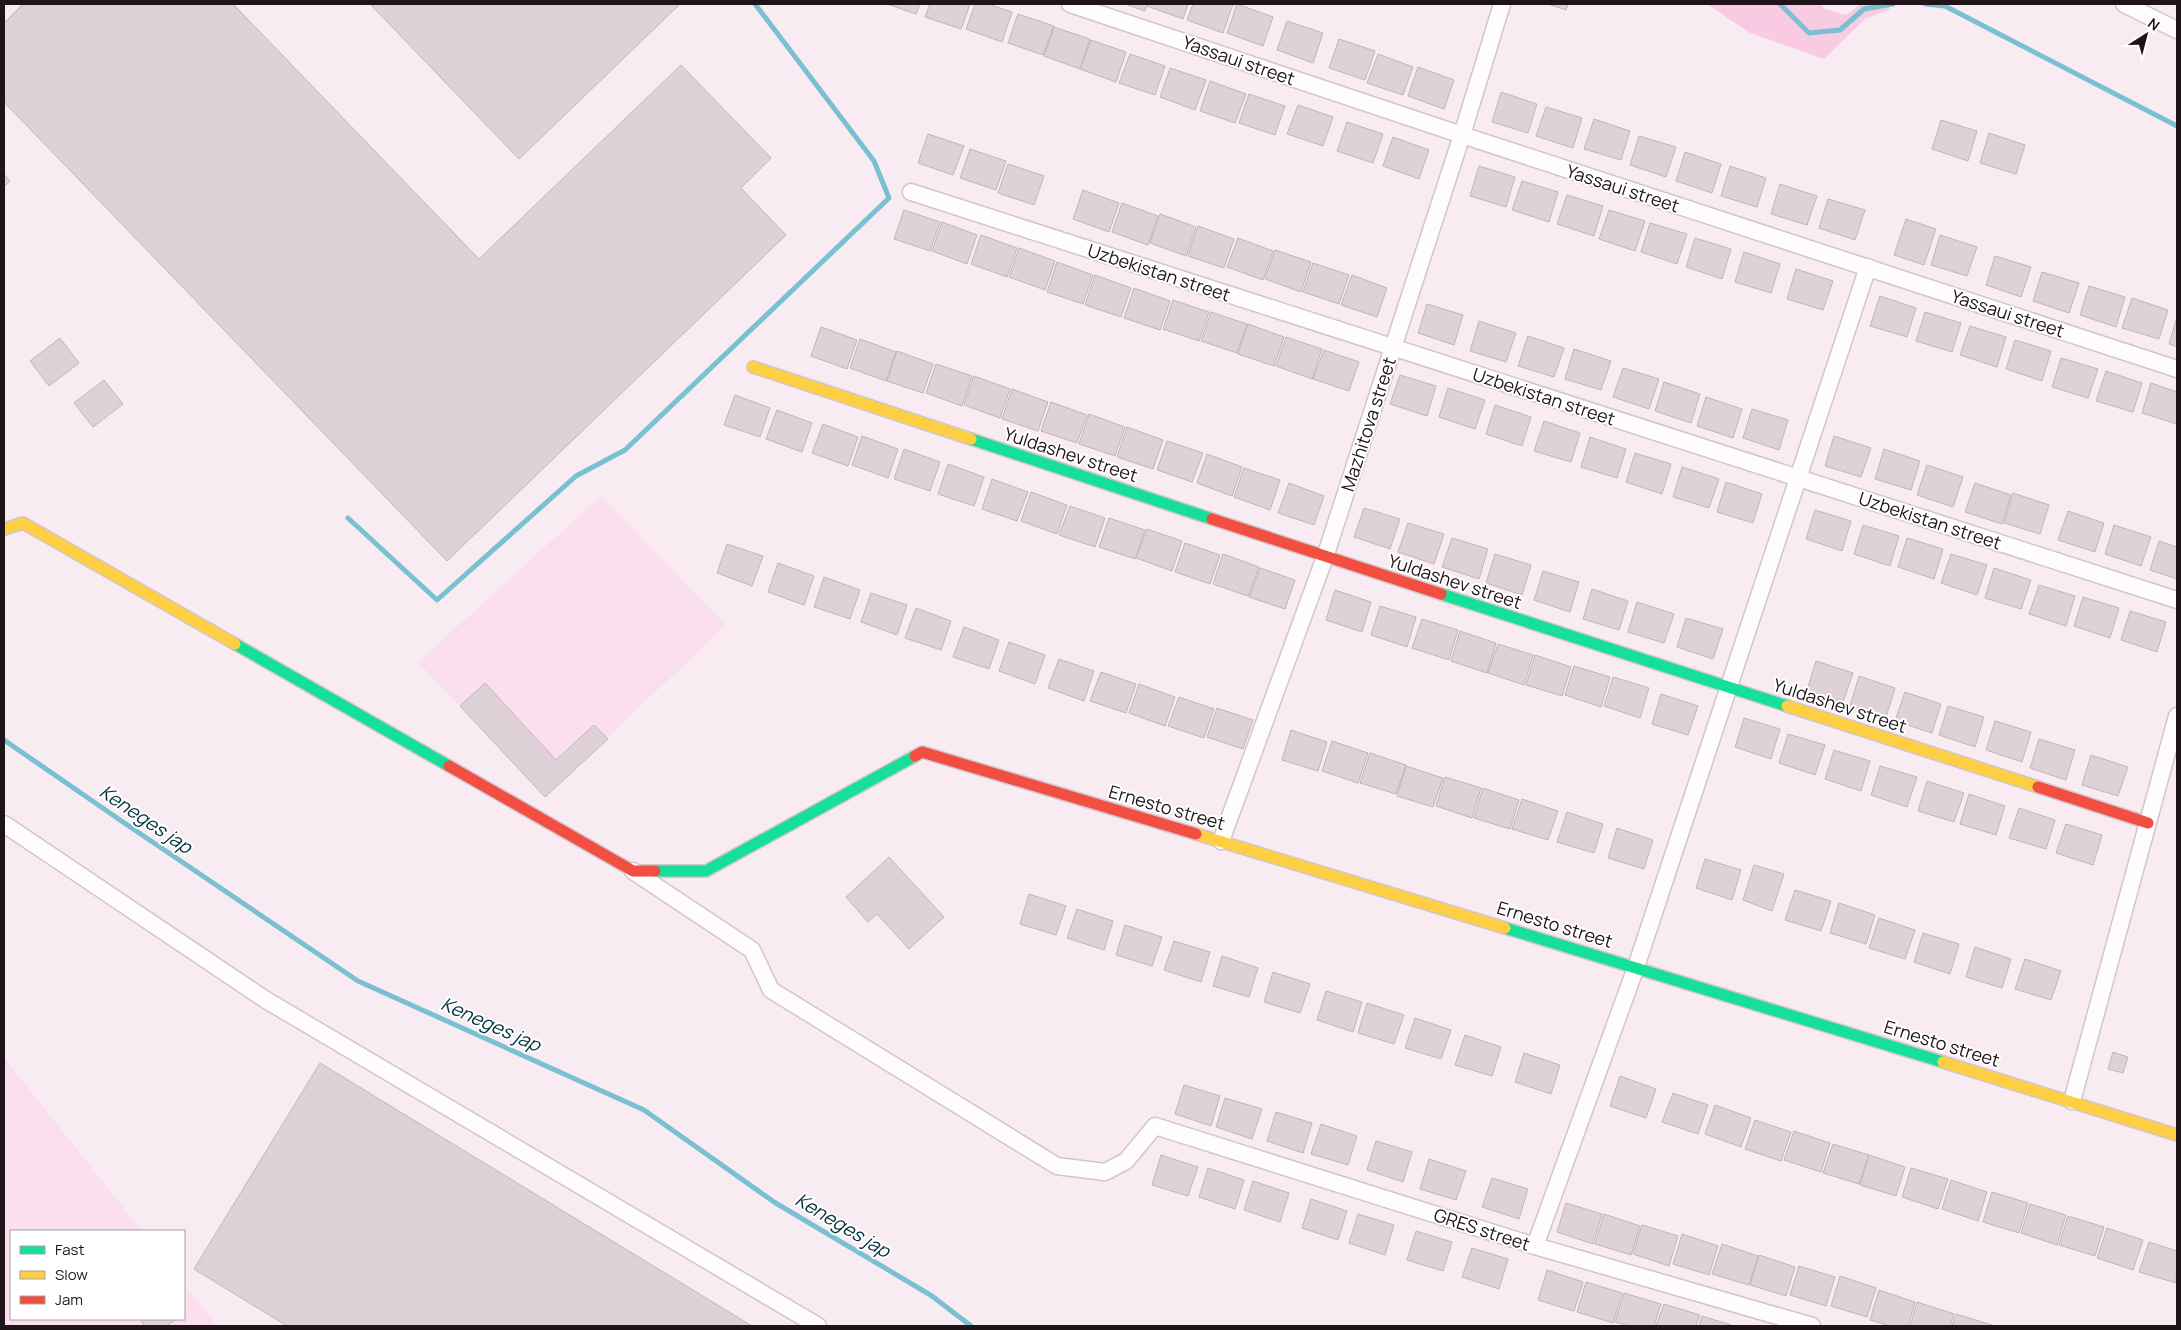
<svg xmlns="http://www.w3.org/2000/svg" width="2181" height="1330" viewBox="0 0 2181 1330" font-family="Manrope,sans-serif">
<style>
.built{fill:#fbdfee}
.green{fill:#f8cbe3}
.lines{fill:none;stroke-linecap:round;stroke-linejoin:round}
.stream{stroke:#7ac0d3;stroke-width:5}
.building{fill:#ded2d8;stroke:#c1b5bb}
.street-casing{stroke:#d1c6cc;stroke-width:19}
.fast-casing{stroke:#d1c6cc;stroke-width:14}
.slow-casing{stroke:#d1c6cc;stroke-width:14}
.jam-casing{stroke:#d1c6cc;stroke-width:14}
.street{stroke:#fefcfd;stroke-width:16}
.fast{stroke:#16e098;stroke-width:11}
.slow{stroke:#ffcf43;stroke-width:11}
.jam{stroke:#f24e42;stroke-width:11}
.labels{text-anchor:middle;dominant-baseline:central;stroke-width:4;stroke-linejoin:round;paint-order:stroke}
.street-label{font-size:18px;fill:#1e1419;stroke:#fff}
.water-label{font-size:19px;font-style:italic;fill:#00333d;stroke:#fff}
</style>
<rect width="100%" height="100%" fill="#f9ebf2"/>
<g class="built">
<path d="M601,496L726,625L545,797L418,662Z"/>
<path d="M4,1058L142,1231H11V1319H184V1284L217,1326H4Z"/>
</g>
<path class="green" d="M1707,4H1820L1825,9L1846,15L1861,4H1887L1890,9L1865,19L1824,59L1750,33Z"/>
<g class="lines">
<g class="stream">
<path d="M1780,4L1809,33L1840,30L1864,9L1893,4"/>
<path d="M1925,4L1945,6L2177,126"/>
<path d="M348,518L437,600L576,476L625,450L889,198L874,161L755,4"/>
<path d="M4,740L120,820L358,981L644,1110L774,1202L932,1296L971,1326"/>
</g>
</g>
<g class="building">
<path d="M23,4H233L479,259L681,65L771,158L741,188L786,235L447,561L4,102V23Z"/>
<path d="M370,4H680L519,159Z"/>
<path d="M887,4H920L916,14Z"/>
<path d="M930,4H970L961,29L925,17Z"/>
<path d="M975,4H988L1012,12L1002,42L966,29Z"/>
<path d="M1125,4H1147L1145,11Z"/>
<path d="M1148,4H1188L1183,19L1147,6Z"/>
<path d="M1193,4H1233L1223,33L1187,20Z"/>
<path d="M1237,4L1273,17L1263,46L1227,33Z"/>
<path d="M1548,4H1568L1566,10Z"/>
<path d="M1018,14L1054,26L1043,55L1008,43Z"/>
<path d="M1287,21L1323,33L1313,63L1277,50Z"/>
<path d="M1054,27L1090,39L1080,69L1044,56Z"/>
<path d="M1339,39L1375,51L1365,80L1329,68Z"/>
<path d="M1091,40L1126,52L1116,82L1080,69Z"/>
<path d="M1130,54L1165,66L1155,95L1119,83Z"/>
<path d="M1378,54L1413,67L1403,95L1367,83Z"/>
<path d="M1418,67L1454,80L1444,109L1408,96Z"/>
<path d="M1170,68L1206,80L1195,110L1160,97Z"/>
<path d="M1210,81L1246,94L1235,123L1200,111Z"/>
<path d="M1501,92L1537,104L1528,133L1492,122Z"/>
<path d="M1249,94L1285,106L1275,135L1239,123Z"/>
<path d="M1298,105L1333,117L1323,146L1287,134Z"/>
<path d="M1546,107L1582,118L1573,148L1536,136Z"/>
<path d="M1594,119L1630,131L1621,160L1584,149Z"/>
<path d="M1941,120L1977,131L1968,161L1932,149Z"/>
<path d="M1347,122L1383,134L1373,163L1337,151Z"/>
<path d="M1989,133L2025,145L2016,174L1980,163Z"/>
<path d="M928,134L964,146L953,175L918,163Z"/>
<path d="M1639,136L1676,147L1666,177L1630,165Z"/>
<path d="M1393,137L1429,150L1419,179L1383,166Z"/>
<path d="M970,149L1006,161L996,190L960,178Z"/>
<path d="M1685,152L1721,164L1712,193L1676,181Z"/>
<path d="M1008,164L1044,176L1034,205L998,193Z"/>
<path d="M1479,166L1515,177L1506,207L1470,196Z"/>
<path d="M1730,166L1766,178L1757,207L1721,196Z"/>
<path d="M4,174L10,181L4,187Z"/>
<path d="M1522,181L1558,192L1549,222L1512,210Z"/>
<path d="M1780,184L1817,196L1807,225L1771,214Z"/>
<path d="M1083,190L1119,203L1109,232L1073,219Z"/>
<path d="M1567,195L1603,206L1594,236L1557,224Z"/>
<path d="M1828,199L1865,210L1855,240L1819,228Z"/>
<path d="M1122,203L1158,216L1148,245L1112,232Z"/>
<path d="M904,210L940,222L930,251L894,239Z"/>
<path d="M1609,210L1645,221L1635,251L1599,239Z"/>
<path d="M1160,214L1196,227L1186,256L1150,243Z"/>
<path d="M1906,219L1936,229L1924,265L1894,255Z"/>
<path d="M942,222L977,235L967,264L932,251Z"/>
<path d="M1650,223L1687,234L1677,264L1641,252Z"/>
<path d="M1198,226L1234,239L1224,268L1188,256Z"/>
<path d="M981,235L1017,248L1007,277L971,264Z"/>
<path d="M1940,235L1977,247L1967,276L1931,265Z"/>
<path d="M1238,238L1273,251L1263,280L1227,267Z"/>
<path d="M1695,238L1731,249L1722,279L1686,267Z"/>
<path d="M1019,248L1055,261L1045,290L1009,277Z"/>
<path d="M1275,250L1311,262L1301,292L1265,279Z"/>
<path d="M1744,252L1780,264L1771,293L1735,282Z"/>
<path d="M1995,256L2031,267L2021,297L1986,285Z"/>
<path d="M1057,262L1093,275L1083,304L1047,292Z"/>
<path d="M1313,263L1349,275L1339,304L1303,292Z"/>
<path d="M1796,269L1833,281L1823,310L1787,299Z"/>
<path d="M2042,272L2079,283L2069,313L2033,301Z"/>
<path d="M1095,275L1131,288L1121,317L1085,305Z"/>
<path d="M1352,275L1387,288L1377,317L1341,305Z"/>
<path d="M2089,286L2125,297L2116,327L2080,315Z"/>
<path d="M1134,288L1170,301L1160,330L1124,318Z"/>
<path d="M1880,296L1916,308L1907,337L1870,326Z"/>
<path d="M2132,298L2168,310L2159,339L2122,328Z"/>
<path d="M1173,300L1209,312L1199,341L1163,329Z"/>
<path d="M1427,304L1463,315L1454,345L1418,333Z"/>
<path d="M1211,312L1247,324L1237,353L1201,341Z"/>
<path d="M1925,312L1961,323L1952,352L1916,341Z"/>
<path d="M2177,317V347L2169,344Z"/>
<path d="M1479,321L1516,333L1506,362L1470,351Z"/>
<path d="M1248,324L1284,337L1274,366L1238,354Z"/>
<path d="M1970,326L2006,337L1997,367L1960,355Z"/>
<path d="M821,327L857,340L847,369L811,356Z"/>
<path d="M1528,336L1564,348L1554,377L1518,366Z"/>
<path d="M1286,337L1322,349L1312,379L1276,366Z"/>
<path d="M60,338L79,363L49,386L30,361Z"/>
<path d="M860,339L896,352L886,381L850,368Z"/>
<path d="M2015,340L2051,351L2042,381L2006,369Z"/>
<path d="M1574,349L1611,361L1601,390L1565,379Z"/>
<path d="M1324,350L1359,362L1349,391L1313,379Z"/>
<path d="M897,351L933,364L923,393L887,381Z"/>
<path d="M2061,358L2098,369L2088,398L2052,387Z"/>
<path d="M936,364L972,376L962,406L926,393Z"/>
<path d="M1623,368L1659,379L1649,409L1613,397Z"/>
<path d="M2106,371L2142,383L2133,412L2096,401Z"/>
<path d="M1400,375L1436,386L1427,416L1390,404Z"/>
<path d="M974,376L1010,389L1000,418L964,405Z"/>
<path d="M104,380L123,404L93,427L74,403Z"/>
<path d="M1664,382L1700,394L1691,423L1655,411Z"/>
<path d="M2151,383L2177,392V424L2142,413Z"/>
<path d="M1448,388L1485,400L1475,429L1439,417Z"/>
<path d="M1012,389L1048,402L1038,431L1002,419Z"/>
<path d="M735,395L770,408L760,437L724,425Z"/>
<path d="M1706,397L1742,409L1733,438L1697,426Z"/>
<path d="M1051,402L1087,415L1077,443L1041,431Z"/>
<path d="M1495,405L1531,417L1522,446L1486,434Z"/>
<path d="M1752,409L1788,420L1779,450L1743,438Z"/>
<path d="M777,410L812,423L802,452L766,439Z"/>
<path d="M1089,414L1125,427L1115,456L1079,444Z"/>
<path d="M1544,421L1580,433L1571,462L1534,451Z"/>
<path d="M823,424L858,437L848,466L812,453Z"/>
<path d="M1127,427L1163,440L1153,469L1117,457Z"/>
<path d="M862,436L898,449L888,478L852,465Z"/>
<path d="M1834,436L1871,448L1861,477L1825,466Z"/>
<path d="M1590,437L1626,449L1617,478L1581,467Z"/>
<path d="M1167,441L1203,453L1192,482L1157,470Z"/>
<path d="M904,449L940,462L930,491L894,479Z"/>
<path d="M1884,449L1920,461L1911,490L1875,479Z"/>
<path d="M1635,453L1671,464L1662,494L1626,482Z"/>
<path d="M1207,454L1242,467L1232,496L1197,483Z"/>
<path d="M948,464L984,477L974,506L938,494Z"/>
<path d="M1927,465L1963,477L1953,507L1917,495Z"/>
<path d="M1682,467L1719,479L1709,508L1673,497Z"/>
<path d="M1244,468L1280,480L1270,510L1234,497Z"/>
<path d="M992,479L1028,492L1017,521L982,509Z"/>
<path d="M1726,482L1762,494L1753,523L1717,512Z"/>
<path d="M1289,483L1324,496L1314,525L1278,513Z"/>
<path d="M1975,483L2011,495L2002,524L1965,512Z"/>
<path d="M1031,492L1067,505L1057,534L1021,521Z"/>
<path d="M2013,493L2049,505L2040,534L2004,523Z"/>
<path d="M1070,506L1105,518L1095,547L1059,535Z"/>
<path d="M1364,508L1400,519L1390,549L1354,537Z"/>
<path d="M1815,510L1851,521L1842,551L1806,539Z"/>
<path d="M2068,511L2104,523L2095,552L2058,540Z"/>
<path d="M1109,518L1145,530L1135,559L1099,547Z"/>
<path d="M1408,523L1444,534L1434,564L1398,552Z"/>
<path d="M1863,525L1899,536L1890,566L1854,554Z"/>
<path d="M2114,525L2151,537L2141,566L2105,554Z"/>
<path d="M1147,529L1182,541L1172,571L1136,558Z"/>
<path d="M1452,538L1488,549L1479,579L1442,567Z"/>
<path d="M1907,538L1943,549L1934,579L1898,567Z"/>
<path d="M2159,541L2177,547V579L2150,570Z"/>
<path d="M1185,543L1220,555L1210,584L1175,572Z"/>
<path d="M727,544L763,556L752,586L717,573Z"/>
<path d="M1223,554L1259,567L1248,596L1213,584Z"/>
<path d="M1495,554L1531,565L1522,595L1486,583Z"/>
<path d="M1951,554L1987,565L1977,595L1941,583Z"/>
<path d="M778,563L814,576L804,605L768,592Z"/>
<path d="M1260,568L1295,580L1285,609L1249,597Z"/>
<path d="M1994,568L2031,580L2021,609L1985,598Z"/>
<path d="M1543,571L1579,582L1570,612L1534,600Z"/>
<path d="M824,577L860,590L850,619L814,607Z"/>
<path d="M2039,585L2075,596L2066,626L2029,614Z"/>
<path d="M1592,589L1628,601L1619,630L1583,619Z"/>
<path d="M1335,590L1371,602L1362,632L1326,620Z"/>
<path d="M871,593L907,605L897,635L861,622Z"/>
<path d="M2083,597L2119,608L2110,638L2074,626Z"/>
<path d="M1637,602L1674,614L1664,643L1628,632Z"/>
<path d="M1380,606L1416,617L1407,647L1371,635Z"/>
<path d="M916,608L951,621L941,650L905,638Z"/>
<path d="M2130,611L2166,622L2157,652L2121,640Z"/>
<path d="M1686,618L1723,629L1713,659L1677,647Z"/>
<path d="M1422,619L1458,630L1449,660L1412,648Z"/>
<path d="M964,627L999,640L989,669L953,657Z"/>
<path d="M1460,631L1496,643L1487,673L1451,661Z"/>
<path d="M1009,642L1045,655L1035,684L999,671Z"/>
<path d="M1498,644L1533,655L1524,685L1488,673Z"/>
<path d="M1535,655L1571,667L1562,696L1526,685Z"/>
<path d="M1059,659L1094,671L1084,701L1048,688Z"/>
<path d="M1816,661L1853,673L1843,702L1807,690Z"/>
<path d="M1574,666L1610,677L1601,707L1565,695Z"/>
<path d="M1101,672L1136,684L1126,713L1090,701Z"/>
<path d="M1859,676L1895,688L1886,717L1850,706Z"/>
<path d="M1613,677L1649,688L1640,718L1604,706Z"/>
<path d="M485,683L556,760L594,725L608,739L545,797L460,706Z"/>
<path d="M1139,684L1175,697L1165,726L1129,713Z"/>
<path d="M1905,692L1941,704L1932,733L1895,721Z"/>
<path d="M1661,694L1698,706L1688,735L1652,724Z"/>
<path d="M1179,697L1214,709L1204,738L1168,726Z"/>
<path d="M1948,706L1984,717L1975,747L1939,735Z"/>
<path d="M1217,708L1253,720L1243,749L1207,737Z"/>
<path d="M1744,718L1780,729L1771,759L1735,747Z"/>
<path d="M1995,721L2031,732L2022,762L1986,750Z"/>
<path d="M1291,730L1327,742L1318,771L1282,760Z"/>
<path d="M1788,734L1825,745L1815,775L1779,763Z"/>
<path d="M2039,739L2075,750L2066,780L2030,768Z"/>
<path d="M1332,741L1368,753L1358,783L1322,771Z"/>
<path d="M1834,750L1870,761L1861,791L1825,779Z"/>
<path d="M1370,753L1406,765L1396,794L1360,783Z"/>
<path d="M2091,755L2128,767L2118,796L2082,785Z"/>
<path d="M1406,766L1443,778L1433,807L1397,796Z"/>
<path d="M1880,766L1917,777L1907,807L1871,795Z"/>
<path d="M1445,777L1481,788L1472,818L1436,806Z"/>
<path d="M1927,781L1964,793L1954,822L1918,811Z"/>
<path d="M1483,788L1519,800L1510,829L1474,818Z"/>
<path d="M1969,794L2005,806L1996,835L1960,824Z"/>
<path d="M1522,799L1558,811L1548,840L1512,829Z"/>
<path d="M2019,808L2055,820L2046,849L2009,838Z"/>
<path d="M1567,812L1603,824L1594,853L1557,842Z"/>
<path d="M2066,824L2102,835L2093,865L2056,853Z"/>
<path d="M1617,828L1653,840L1644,869L1608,858Z"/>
<path d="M889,857L944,917L909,949L877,914L868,922L846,897Z"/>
<path d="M1705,859L1741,870L1732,900L1696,888Z"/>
<path d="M1754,865L1784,874L1772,911L1743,900Z"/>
<path d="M1795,890L1831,901L1821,931L1785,920Z"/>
<path d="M1029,894L1066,906L1056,935L1020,924Z"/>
<path d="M1839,903L1875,915L1866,944L1830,933Z"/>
<path d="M1077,909L1113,921L1104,950L1067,938Z"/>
<path d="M1879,918L1915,930L1905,959L1869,948Z"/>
<path d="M1125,925L1162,937L1152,966L1116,955Z"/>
<path d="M1923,933L1959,944L1950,974L1914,962Z"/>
<path d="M1174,941L1210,952L1201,982L1164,970Z"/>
<path d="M1975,947L2011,959L2002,988L1966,977Z"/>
<path d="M1222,956L1258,968L1249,997L1213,986Z"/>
<path d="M2025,959L2061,971L2051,1000L2015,989Z"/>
<path d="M1273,972L1310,984L1300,1013L1264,1002Z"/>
<path d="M1326,991L1362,1002L1353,1032L1317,1020Z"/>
<path d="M1367,1003L1404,1015L1394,1044L1358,1033Z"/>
<path d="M1415,1018L1451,1030L1441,1059L1405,1048Z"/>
<path d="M1465,1035L1501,1047L1492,1076L1455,1065Z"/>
<path d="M2113,1052L2128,1057L2123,1073L2108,1069Z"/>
<path d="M1524,1053L1560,1065L1551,1094L1515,1082Z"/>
<path d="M320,1063L752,1326H287L194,1269Z"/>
<path d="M1620,1076L1656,1089L1646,1118L1610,1106Z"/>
<path d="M1184,1085L1220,1096L1211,1126L1175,1114Z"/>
<path d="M1673,1093L1708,1105L1698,1134L1662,1122Z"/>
<path d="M1225,1098L1262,1109L1252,1139L1216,1127Z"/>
<path d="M1715,1105L1751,1118L1741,1147L1705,1134Z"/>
<path d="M1276,1112L1312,1123L1303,1153L1267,1141Z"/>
<path d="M1755,1120L1791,1132L1781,1161L1745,1149Z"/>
<path d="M1321,1124L1357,1136L1348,1165L1311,1154Z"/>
<path d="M1794,1131L1830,1143L1821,1172L1784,1160Z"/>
<path d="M1376,1141L1412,1152L1403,1182L1367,1170Z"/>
<path d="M1833,1144L1869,1155L1859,1184L1823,1173Z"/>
<path d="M1161,1155L1198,1167L1188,1196L1152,1185Z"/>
<path d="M1869,1155L1905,1167L1896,1196L1860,1185Z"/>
<path d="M1429,1159L1466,1171L1456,1200L1420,1189Z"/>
<path d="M1208,1168L1244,1180L1235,1209L1199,1197Z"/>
<path d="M1911,1168L1948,1179L1938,1209L1902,1197Z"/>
<path d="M1492,1178L1528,1189L1519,1219L1482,1207Z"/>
<path d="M1951,1180L1987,1192L1978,1221L1942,1209Z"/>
<path d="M1253,1181L1289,1193L1280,1222L1244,1210Z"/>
<path d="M1992,1192L2028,1203L2019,1233L1983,1222Z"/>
<path d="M1311,1199L1347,1211L1338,1240L1302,1228Z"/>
<path d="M1566,1203L1602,1214L1593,1244L1557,1232Z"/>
<path d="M2030,1204L2066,1215L2057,1245L2021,1233Z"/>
<path d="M1358,1214L1394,1225L1385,1255L1349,1243Z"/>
<path d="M1604,1214L1640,1226L1631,1255L1595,1244Z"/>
<path d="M2068,1216L2104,1227L2095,1256L2059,1245Z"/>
<path d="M1642,1225L1678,1236L1669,1266L1633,1254Z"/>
<path d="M2107,1228L2143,1240L2133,1270L2097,1258Z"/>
<path d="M1416,1231L1452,1242L1443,1271L1407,1260Z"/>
<path d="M1682,1234L1718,1246L1709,1275L1673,1264Z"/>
<path d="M2149,1242L2177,1251L2176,1283L2139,1272Z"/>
<path d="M1722,1244L1758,1256L1749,1285L1712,1274Z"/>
<path d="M1472,1248L1508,1259L1499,1289L1462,1277Z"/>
<path d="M1759,1255L1795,1267L1786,1296L1750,1285Z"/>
<path d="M1799,1266L1835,1277L1826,1306L1790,1295Z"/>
<path d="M1547,1270L1583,1282L1574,1311L1538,1300Z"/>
<path d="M1840,1276L1876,1288L1867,1317L1831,1306Z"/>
<path d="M1586,1282L1622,1293L1613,1323L1577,1312Z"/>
<path d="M1879,1290L1915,1302L1908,1326H1890L1870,1320Z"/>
<path d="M1624,1293L1661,1304L1654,1326H1629L1615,1322Z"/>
<path d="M1917,1302L1954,1314L1950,1326H1910Z"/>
<path d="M1664,1304L1700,1315L1696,1326H1656Z"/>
<path d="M1956,1314L1992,1325V1326H1952Z"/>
<path d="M1702,1316L1734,1326H1699Z"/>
<path d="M140,1319H177L166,1326H145Z"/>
</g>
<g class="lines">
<g class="street-casing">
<g id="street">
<path d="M1070,4L1462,135L2177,369"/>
<path d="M2124,4L2177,30"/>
<path d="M911,192L2177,600"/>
<path d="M4,824L266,1000L818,1326"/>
<path d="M1221,841L1325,557L1462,135L1502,4"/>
<path d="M633,871L752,950L771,990L1057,1166L1105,1172L1126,1161L1155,1126L1535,1246L1812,1326"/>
<path d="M2072,1101L2177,716"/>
<path d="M1535,1246L1636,967L1868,267"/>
</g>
</g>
<g class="fast-casing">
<g id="fast">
<path d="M971,439L1212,519"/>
<path d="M1441,594L1787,706"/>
<path d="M235,644L449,766"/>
<path d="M655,871H706L915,756"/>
<path d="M1505,928L1943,1062"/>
</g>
</g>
<g class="slow-casing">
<g id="slow">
<path d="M753,367L971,439"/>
<path d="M4,529L23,523L235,644"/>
<path d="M1787,706L2038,787"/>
<path d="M1196,834L1505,928"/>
<path d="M1943,1062L2177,1135"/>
</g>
</g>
<g class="jam-casing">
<g id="jam">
<path d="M1212,519L1441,594"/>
<path d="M915,756L922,752L1196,834"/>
<path d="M449,766L633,871H655"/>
<path d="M2038,787L2148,823"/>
</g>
</g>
<use href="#street" class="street"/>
<use href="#fast" class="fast"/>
<use href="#slow" class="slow"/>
<use href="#jam" class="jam"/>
</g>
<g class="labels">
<g class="street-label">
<text transform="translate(1239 60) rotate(19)">Yassaui street</text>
<text transform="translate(1623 188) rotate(18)">Yassaui street</text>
<text transform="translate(1159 272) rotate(18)">Uzbekistan street</text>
<text transform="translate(2008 313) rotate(18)">Yassaui street</text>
<text transform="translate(1544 396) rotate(18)">Uzbekistan street</text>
<text transform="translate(1368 424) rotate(-72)">Mazhitova street</text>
<text transform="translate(1071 454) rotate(18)">Yuldashev street</text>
<text transform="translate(1930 520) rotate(18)">Uzbekistan street</text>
<text transform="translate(1455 581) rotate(18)">Yuldashev street</text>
<text transform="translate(1840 705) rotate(18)">Yuldashev street</text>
<text transform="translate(1167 807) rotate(16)">Ernesto street</text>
<text transform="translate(1555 924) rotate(17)">Ernesto street</text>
<text transform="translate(1942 1043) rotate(17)">Ernesto street</text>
<text transform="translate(1482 1229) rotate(18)">GRES street</text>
</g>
<g class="water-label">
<text transform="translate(146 819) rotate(34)">Keneges jap</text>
<text transform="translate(491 1024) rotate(24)">Keneges jap</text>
<text transform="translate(843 1225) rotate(31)">Keneges jap</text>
</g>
</g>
<rect width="2181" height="1330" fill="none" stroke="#1e1419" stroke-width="10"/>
<rect x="10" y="1230" width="175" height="90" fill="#ffffff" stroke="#a5a1a3"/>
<rect x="20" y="1246" width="25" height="8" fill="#16e098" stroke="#a5a1a3"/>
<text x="55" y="1255" font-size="15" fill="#1e1419">Fast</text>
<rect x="20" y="1271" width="25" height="8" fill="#ffcf43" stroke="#a5a1a3"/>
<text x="55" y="1280" font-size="15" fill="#1e1419">Slow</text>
<rect x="20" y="1296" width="25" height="8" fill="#f24e42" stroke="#a5a1a3"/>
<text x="55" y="1305" font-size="15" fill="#1e1419">Jam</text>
<g transform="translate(2146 35) rotate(36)" stroke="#ffffff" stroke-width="4" paint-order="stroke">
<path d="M0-4L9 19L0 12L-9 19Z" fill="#1e1419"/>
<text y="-8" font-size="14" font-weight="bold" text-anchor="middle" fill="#1e1419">N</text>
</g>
</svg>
